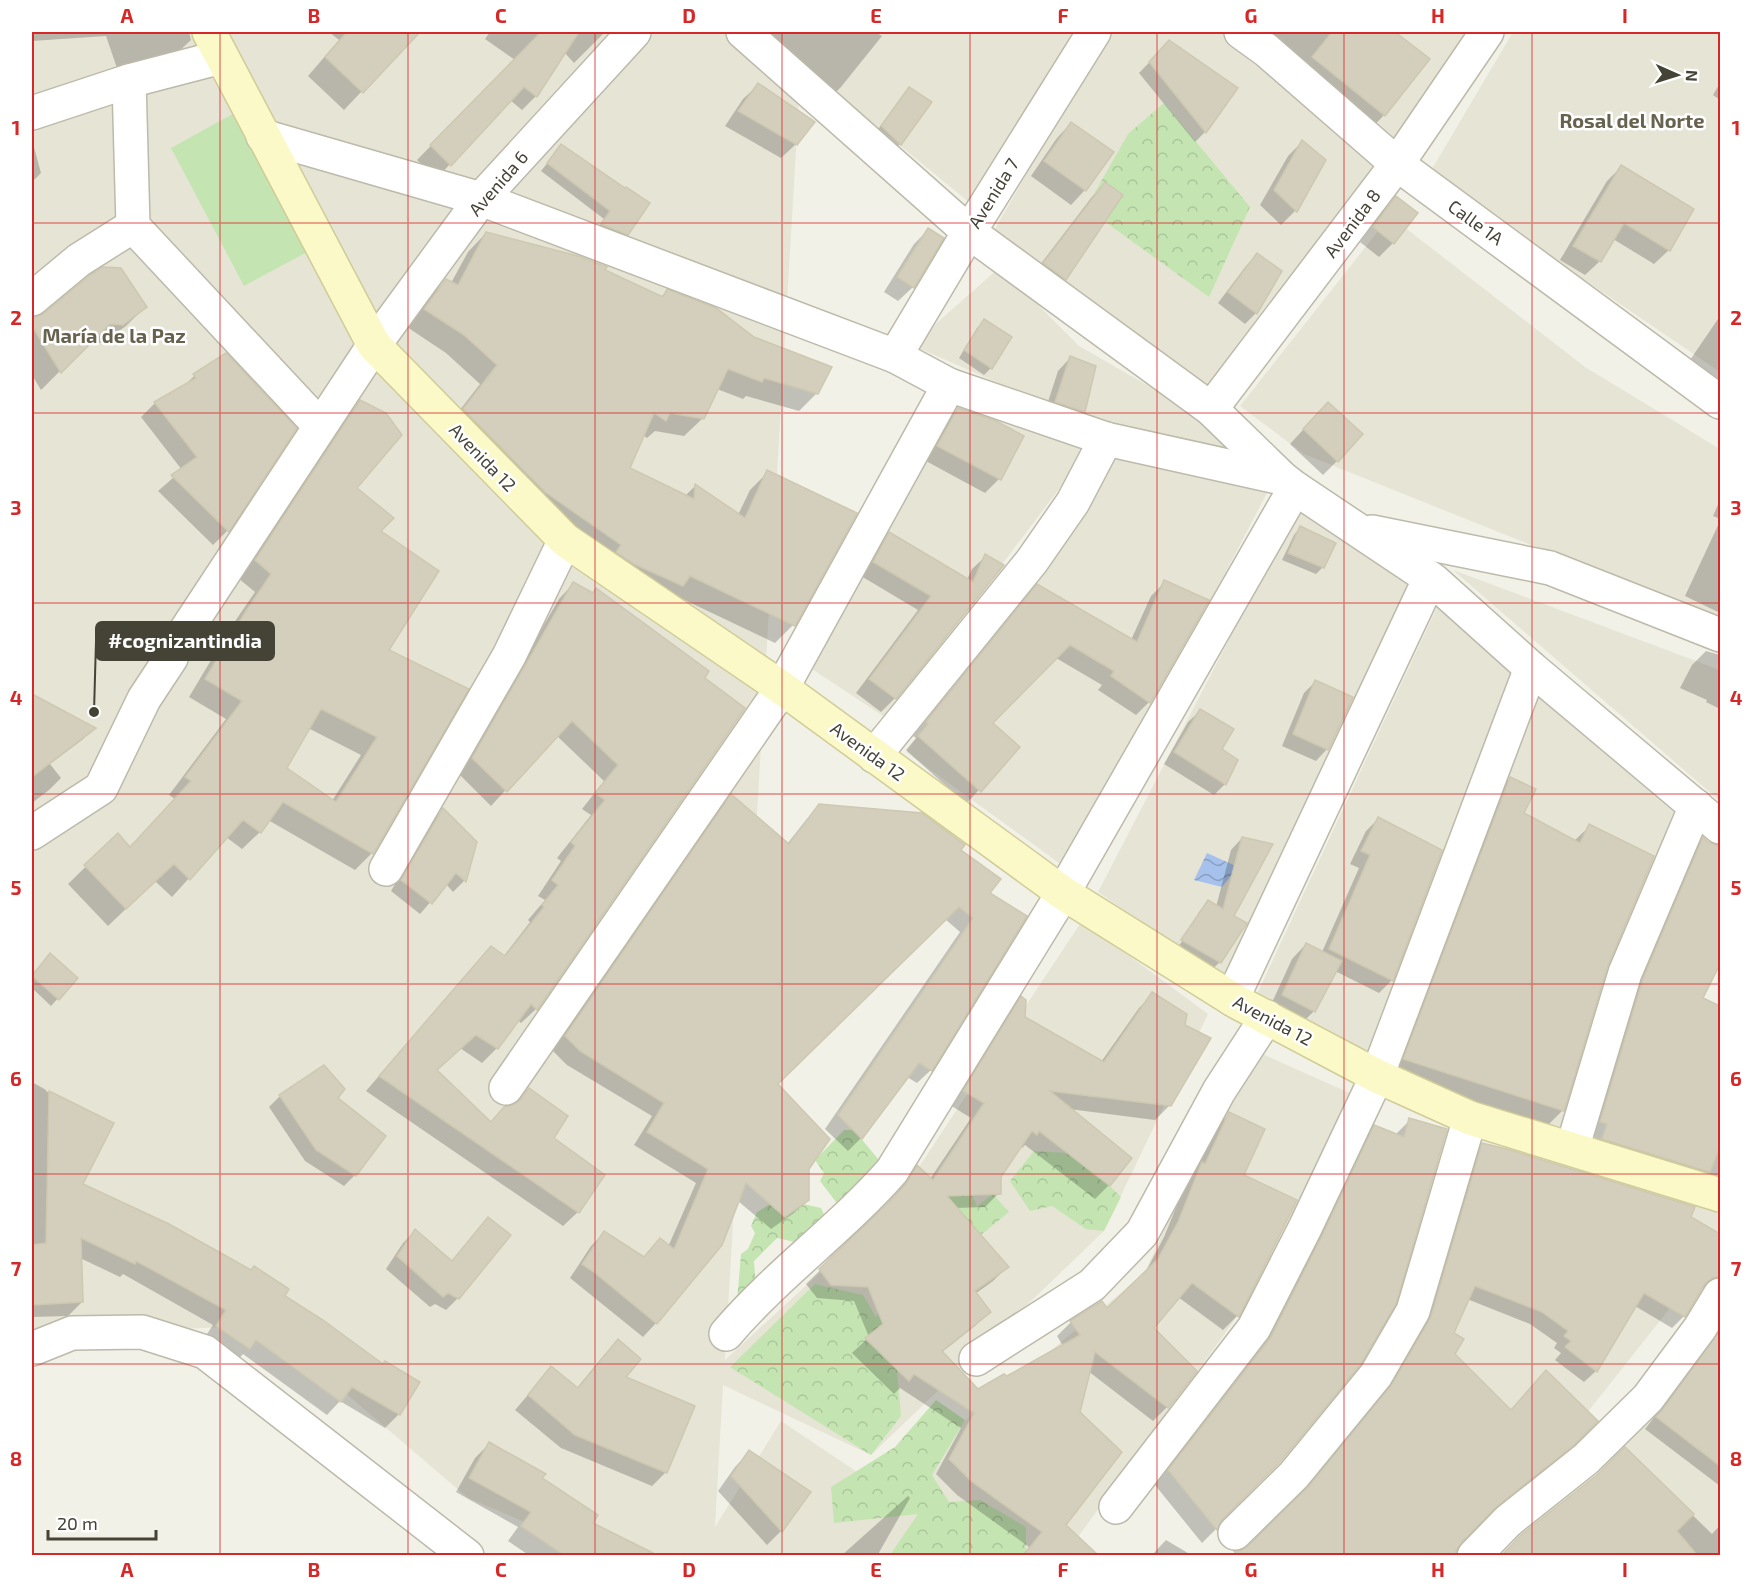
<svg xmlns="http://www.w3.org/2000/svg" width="1752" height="1587" viewBox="0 0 1752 1587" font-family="'Exo 2',sans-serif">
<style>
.residential{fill:#e6e4d5}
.forest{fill:url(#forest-crowns)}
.garden{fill:#c4e5b2}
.water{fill:url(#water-waves)}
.shadow{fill:#0003;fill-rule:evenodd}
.building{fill:#d4cfbd;stroke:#cec8b0;stroke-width:1.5;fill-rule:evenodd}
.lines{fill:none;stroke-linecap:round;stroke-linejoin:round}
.street-casing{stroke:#bdbaaa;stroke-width:36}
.secondary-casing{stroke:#d0cc98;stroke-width:36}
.street{stroke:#fff;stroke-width:33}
.secondary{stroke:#fcf9c8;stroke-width:33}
.grid{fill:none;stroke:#d62828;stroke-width:1.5;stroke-opacity:0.55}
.labels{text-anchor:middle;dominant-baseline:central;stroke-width:5;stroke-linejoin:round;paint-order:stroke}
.street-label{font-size:18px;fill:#454236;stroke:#fff}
.neighbourhood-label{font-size:20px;font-weight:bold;fill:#67624e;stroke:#fff}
.leader{fill:none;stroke:#454236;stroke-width:2}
.callout-dot{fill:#454236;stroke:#fff;stroke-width:2}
.callout{fill:#454236;stroke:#454236;stroke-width:2}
.callout-label{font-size:20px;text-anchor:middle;font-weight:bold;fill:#fff}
.neatline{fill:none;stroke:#d62828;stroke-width:2}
.grid-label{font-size:20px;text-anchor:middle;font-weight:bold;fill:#d62828}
</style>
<defs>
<pattern id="forest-crowns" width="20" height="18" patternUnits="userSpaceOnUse" patternTransform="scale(1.5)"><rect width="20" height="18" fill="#c4e5b2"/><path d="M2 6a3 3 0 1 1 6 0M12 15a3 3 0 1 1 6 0" fill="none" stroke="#aac69a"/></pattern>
<pattern id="water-waves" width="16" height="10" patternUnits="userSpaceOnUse" patternTransform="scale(1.5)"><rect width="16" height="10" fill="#a6c2ec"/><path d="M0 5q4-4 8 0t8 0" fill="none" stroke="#899fc0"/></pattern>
</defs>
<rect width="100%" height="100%" fill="#f2f1e7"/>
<g class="residential">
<path d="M32,32H1084L976,208L801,64L725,1360L883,1215L899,1197L1082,921L1208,1014L1104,1231L871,1455L723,1385L715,1527L781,1421L981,1555H603L468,1498L266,1325L32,1336Z"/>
<path d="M1108,32H1222L1384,164L1212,390L992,234Z"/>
<path d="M1259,32H1473L1397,152Z"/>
<path d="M1513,32H1720V372L1429,174Z"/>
<path d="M1390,216L1585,367L1720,449V621L1304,454L1240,406Z"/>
<path d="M1000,267L1079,346L1199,415L1241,456L1168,446L1007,387L912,345Z"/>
<path d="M959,401L1087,452L886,718L812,669Z"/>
<path d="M1118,454L1268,491L1070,871L906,752L1064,543Z"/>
<path d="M1299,505L1413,582L1226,981L1098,892Z"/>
<path d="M1453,570L1720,670V801Z"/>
<path d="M1438,605L1511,673L1369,1058L1257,994Z"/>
<path d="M1540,693L1680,812L1608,961L1561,1127L1475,1106L1392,1065Z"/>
<path d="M1249,1048L1361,1098L1269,1294L1241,1311L1065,1555H1022L900,1474L1144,1274Z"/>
<path d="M1479,1145L1720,1207V1245L1560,1447L1243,1556L1430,1324Z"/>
<path d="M1720,1309V1555L1502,1556L1602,1470Z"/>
</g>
<g class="forest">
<path d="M1164,103L1250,207L1209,297L1086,208L1128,134Z"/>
<path d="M844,1130H854L888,1171L842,1210L820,1181L824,1173L815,1160Z"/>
<path d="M1034,1151L1067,1153L1110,1186L1121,1197L1104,1231L1086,1229L1052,1206L1030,1211L1010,1181Z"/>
<path d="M933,1177L964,1178L977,1206L993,1194L1009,1212L922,1283L883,1339L897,1370L901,1416L871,1455L730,1367L815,1284L863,1295L876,1317L895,1283L914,1188Z"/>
<path d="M770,1204H803L821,1208L828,1223L804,1244L777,1238L754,1261L756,1287L736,1314L741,1254L748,1249L755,1233L751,1226L757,1212Z"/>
<path d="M936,1400L965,1420L932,1475L949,1502L980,1500L1026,1527V1555H890L918,1514L834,1523L831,1487L895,1447Z"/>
</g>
<path class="garden" d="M249,105L322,244L244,286L171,148Z"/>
<path class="water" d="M1207,853L1238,867L1222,887L1194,880Z"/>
<g class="shadow">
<path d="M32,32H189L191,40L176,54L119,74L106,36L32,41Z"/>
<path d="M329,32H418L344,110L308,76L339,40Z"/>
<path d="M490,32H605L574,63L564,52L536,96L522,110L510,100L437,178L417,160L515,60L485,39Z"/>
<path d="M749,32H875L882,36L841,87L824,104Z"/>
<path d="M1252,32H1392L1428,60L1384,115L1368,132L1296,75L1306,63L1258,38Z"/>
<path d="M1169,42L1205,132L1195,142L1139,73Z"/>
<path d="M1720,83V100L1713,95Z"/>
<path d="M758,85L796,144L781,158L725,126L743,99Z"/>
<path d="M909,89L930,102L900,144L894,151L875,133Z"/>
<path d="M1071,123L1112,152L1085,190L1071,205L1031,176L1057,138Z"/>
<path d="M32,140L41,173L32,182Z"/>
<path d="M1302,142L1324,160L1295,211L1281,225L1260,205L1288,156Z"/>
<path d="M561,146L625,190L627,234L620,241L595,231L604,219L541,171Z"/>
<path d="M1621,167L1669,250L1654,264L1613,239L1600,261L1585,275L1560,260L1607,181Z"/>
<path d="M1105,184L1065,279L1051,293L1030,278L1091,198Z"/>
<path d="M1396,198L1393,243L1379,257L1360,242L1382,212Z"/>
<path d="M928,230L942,238L913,287L898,301L884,292L914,244Z"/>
<path d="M486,233L602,270L661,297L667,291L817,393L799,411L746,396L743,399L717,389L703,418L684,436L655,431L647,438L643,435L628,469L685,496L695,486L738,515L750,490L768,472L855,513L793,625L775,643L672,594L664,603L446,428L480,384L446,353L407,327L428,298L446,280L451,283L468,252Z"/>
<path d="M1257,255L1256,313L1245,324L1218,303L1246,266Z"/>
<path d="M145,307L126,326L102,343L89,342L41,390L32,375V319Z"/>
<path d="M1720,316V380L1690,360Z"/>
<path d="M984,321L991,368L984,375L959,358L977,328Z"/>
<path d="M226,355L295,429L227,531L213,545L158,491L182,470L141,417L155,403L182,388L194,376Z"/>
<path d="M1070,358L1084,411L1071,424L1044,414L1058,371Z"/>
<path d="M360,402L355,489L379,531L387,650L372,853L355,870L268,820L260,832L242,849L226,837L172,897L155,881L108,926L68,884L117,836L129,848L175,799L169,795L226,719L189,697L229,630L255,592L238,578L343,419ZM308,728L361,755L332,801L285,768Z"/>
<path d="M958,410L999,479L985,493L924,460L944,424Z"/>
<path d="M1314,418L1337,461L1323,475L1290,444Z"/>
<path d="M1720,500V519L1713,516Z"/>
<path d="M1720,521V613L1685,596Z"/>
<path d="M1300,528L1323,567L1316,574L1282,560L1294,535Z"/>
<path d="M889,534L967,580L972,569L986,556L1002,566L895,698L881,712L856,693L918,610L861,576L876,548Z"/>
<path d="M1165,582L1149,702L1136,715L1098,690L1102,685L1056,658L991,723L1018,747L966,804L906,750L916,738L913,736L1024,600L1038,586L1131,640L1151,596Z"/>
<path d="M573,584L707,672L536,1009L521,1023L517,1019L497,1048L482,1063L460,1048L436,1070L490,1123L505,1108L513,1107L529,1090L552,1138L578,1212L563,1226L366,1091L476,963L491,948L503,957L530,922L528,920L545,900L538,896L561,861L557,858L591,815L582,809L604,781L556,735L491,806L458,773L559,599Z"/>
<path d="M1706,651L1720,655V709L1706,702L1707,700L1680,688L1692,665Z"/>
<path d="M1316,681L1327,749L1316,761L1282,746L1304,693Z"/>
<path d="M56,709L93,729L82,740L50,764L61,778L49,790L32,803V725Z"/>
<path d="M1200,711L1220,750L1225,784L1214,795L1164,764L1188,722Z"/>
<path d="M1510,778L1522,814L1575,840L1590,826L1606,967L1563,1110L1548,1125L1389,1074L1496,793Z"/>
<path d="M731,796L787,844L806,820L819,806L959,851L988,894L931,1070L917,1083L907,1077L861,1138L848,1151L825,1129L960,932L945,919L776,1084L807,1168V1199L794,1213L771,1229L738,1201L720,1245L656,1323L643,1337L570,1278L591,1246L604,1233L643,1258L660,1240L668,1247L696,1183L634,1145L652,1116L567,1065L552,1050L718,810Z"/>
<path d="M443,810L476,843L464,881L453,892L446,884L420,914L391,891L432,821Z"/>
<path d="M1378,819L1392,980L1379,993L1335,971L1314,1011L1300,1025L1269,1009L1292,959L1306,944L1322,952L1359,868L1350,864L1366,831Z"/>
<path d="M1242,838L1232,916L1220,962L1208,973L1171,952L1198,913L1175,946L1178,947L1202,913H1198L1209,902L1216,907L1231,850Z"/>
<path d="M1703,839L1708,843L1720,848V960L1702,997L1720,1007V1183L1591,1152L1595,1137L1588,1135L1631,993L1691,852Z"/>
<path d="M43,962L76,978L51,1006L32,988V975Z"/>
<path d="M1153,994L1170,1105L1155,1120L1069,1109L1130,1158L1109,1185L1095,1199L1025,1145L1022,1148L1020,1146L1000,1177L999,1193L985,1207L956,1208L1007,1267L993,1281L975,1294L989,1312L975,1326L941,1353L977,1391L1007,1378L1063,1346L1057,1336L1071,1322L1107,1310L1144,1275L1164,1237L1188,1178L1196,1170L1215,1128L1229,1114L1242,1175L1295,1201L1237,1316L1223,1330L1178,1297L1152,1328L1167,1407L1153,1421L1088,1371L1078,1413L1064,1525L1097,1556H1022L1029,1547L957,1495L936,1474L961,1428L900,1388L894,1394L852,1353L869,1337L854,1301L817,1298L806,1284L878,1214L892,1200L904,1181L917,1168L930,1179L971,1118L950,1105L1008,1012L1022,998L1024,1017L1101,1062L1139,1008Z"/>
<path d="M32,1082L46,1090V1091L112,1124L81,1185L282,1297L382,1366L418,1382L399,1414L385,1428L340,1401L327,1415L243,1354L236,1362L203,1340L213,1325L123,1274L120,1277L80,1258L82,1302L68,1316L32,1317Z"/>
<path d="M280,1096L336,1098L355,1175L344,1186L305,1161L269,1107Z"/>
<path d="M1410,1120L1445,1130L1216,1529L1202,1543L1155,1485L1257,1353L1308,1252L1361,1141L1375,1127L1395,1135Z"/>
<path d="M1483,1145L1689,1217L1720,1236V1293L1707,1287L1700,1289L1684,1316L1672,1328L1635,1306L1596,1371L1584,1382L1555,1360L1561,1353L1554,1348L1557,1343L1530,1324L1467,1299L1452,1334L1453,1354L1511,1411L1596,1421L1560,1456L1484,1517L1459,1542L1455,1550L1454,1556H1232L1235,1553L1241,1552L1249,1548L1297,1501L1381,1398L1420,1330L1471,1157Z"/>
<path d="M415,1231L451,1262L477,1231L458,1298L446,1310L435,1304L430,1307L386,1269L403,1243Z"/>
<path d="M1720,1325V1486L1645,1429L1704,1353Z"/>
<path d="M618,1341L623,1378L666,1472L652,1486L561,1448L515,1410L551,1368L576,1389L604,1355Z"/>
<path d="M489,1444L540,1478L590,1523L655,1556H530L508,1541L518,1527L456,1492L475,1458Z"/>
<path d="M1625,1449L1712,1534L1720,1525V1556H1503L1599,1475Z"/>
<path d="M749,1452L809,1492L781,1531L767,1545L718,1491L735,1467Z"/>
<path d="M908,1496L910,1498L877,1556H841Z"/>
<path d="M1166,1540L1193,1556H1151Z"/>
</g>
<g class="building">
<path d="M347,32H420L363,93L325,57Z"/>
<path d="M541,32H579L537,97L524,87L451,166L430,145Z"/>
<path d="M1332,32H1395L1430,59L1385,116L1312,57Z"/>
<path d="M1169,40L1238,88L1206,133L1149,62Z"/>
<path d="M758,83L815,122L797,145L738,111Z"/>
<path d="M909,87L932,102L901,145L881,126Z"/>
<path d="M1071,122L1114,152L1086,191L1044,161Z"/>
<path d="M1302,140L1326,160L1297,212L1274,190Z"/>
<path d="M561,144L625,188L626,187L650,203L628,235L601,224L610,211L547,163Z"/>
<path d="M1621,165L1694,209L1670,251L1624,223L1601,262L1573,246Z"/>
<path d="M1105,182L1123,195L1066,280L1043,263Z"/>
<path d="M1396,196L1418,213L1394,244L1373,227Z"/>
<path d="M928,228L944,238L914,288L897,277Z"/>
<path d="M486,232L578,256L607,267L605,270L663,297L667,289L716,308L754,337L832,367L818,394L764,378L762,382L728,369L704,419L670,413L666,421L654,413L630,468L694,499L695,484L745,518L767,470L857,513L795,626L690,576L683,586L634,564L616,552L621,545L545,492L463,409L497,365L464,335L424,309L446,279L458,285Z"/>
<path d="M1257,253L1282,271L1257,314L1228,292Z"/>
<path d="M103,267L121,268L147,307L123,325L110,324L61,373L32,326V317H36L44,313L90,275Z"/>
<path d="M984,319L1012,337L992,369L964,350Z"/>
<path d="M226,353L297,428L229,532L171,475L197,457L154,402L196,378L193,374Z"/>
<path d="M1070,356L1096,366L1085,412L1055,402Z"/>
<path d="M360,400L386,413L402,435L357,488L394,518L381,531L439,571L389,650L469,689L373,854L283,802L261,833L243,820L190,880L174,864L126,909L84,865L118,833L130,847L191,781L185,777L242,701L205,679L246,611L271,574L255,560ZM321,709L377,737L336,802L287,768Z"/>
<path d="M1328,402L1363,434L1338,462L1303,429Z"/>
<path d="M958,408L996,421L1024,436L1001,480L937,446Z"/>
<path d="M1300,526L1336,543L1324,568L1288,553Z"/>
<path d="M889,532L973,582L985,554L1004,565L896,699L869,679L931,596L873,562Z"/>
<path d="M1164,580L1209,600L1150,703L1111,676L1114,671L1070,645L993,723L1020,747L981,792L918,736L928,724L926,722L1037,584L1137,642Z"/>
<path d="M573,582L593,593L596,588L709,671L705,678L745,708L537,1010L531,1004L498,1049L476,1035L437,1070L491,1122L504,1107L513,1105L521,1099L529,1088L568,1116L554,1138L605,1175L579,1213L379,1076L491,946L505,956L544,907L542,905L558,885L552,880L575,846L571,842L605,800L595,793L618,765L572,721L507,792L472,758Z"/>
<path d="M1315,680L1353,697L1328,750L1293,734Z"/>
<path d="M32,694L96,728L32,777Z"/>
<path d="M1200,709L1234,729L1222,749L1238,760L1226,785L1174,752Z"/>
<path d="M1510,777L1536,789L1524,813L1580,843L1589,824L1654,856L1607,968L1564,1111L1403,1059Z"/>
<path d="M731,794L789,844L819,804L922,813L965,845L961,850L1001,879L990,893L1027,916L932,1071L919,1063L862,1139L838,1115L973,918L959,907L778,1084L830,1139L809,1169V1200L785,1217L746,1183L722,1245L657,1324L595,1273L582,1264L604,1231L644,1257L660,1238L674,1249L708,1169L647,1132L664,1103L580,1051L565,1036Z"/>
<path d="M443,808L477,842L466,882L456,873L432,904L401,880Z"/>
<path d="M1378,817L1442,850L1393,981L1329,949L1370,855L1361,851Z"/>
<path d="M1242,837L1273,844L1234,916L1247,923L1221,963L1181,940L1208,900L1223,909Z"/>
<path d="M1703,837L1708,842L1720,846V964L1703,998L1720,1006V1147L1710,1172L1602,1139L1607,1124L1600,1122L1643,979Z"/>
<path d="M1306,943L1342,961L1315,1012L1282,995Z"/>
<path d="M50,953L78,978L59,1000L32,976Z"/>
<path d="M1152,992L1187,1014L1185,1025L1211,1038L1171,1106L1050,1091L1132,1158L1110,1186L1039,1131L1037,1135L1032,1131L1001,1177V1194L947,1196L1009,1267L975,1291L991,1312L942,1351L978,1389L1004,1374L1007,1376L1080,1335L1070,1321L1102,1301L1107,1308L1157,1260L1178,1222L1202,1162L1205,1164L1229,1112L1265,1129L1244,1175L1297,1200L1239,1317L1192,1283L1154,1328L1197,1371L1168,1408L1095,1352L1080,1412L1122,1452L1066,1525L1099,1556H1023L1042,1532L971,1481L949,1459L974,1413L914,1374L909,1381L865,1338L883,1324L868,1287L831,1285L819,1269L886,1205L906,1184L917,1165L933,1180L984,1103L963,1091L1021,996L1026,1000L1025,1017L1104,1062Z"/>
<path d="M324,1065L345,1089L338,1098L386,1136L356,1176L316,1150L279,1095Z"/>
<path d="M49,1091L114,1123L83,1184L169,1224L251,1270L254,1266L289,1289L285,1296L323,1320L383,1364L385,1361L420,1382L400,1415L352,1387L341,1402L256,1340L250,1349L216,1326L226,1310L136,1261L135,1264L81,1238L83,1302L32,1305V1245L46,1243Z"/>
<path d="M1409,1118L1447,1129L1396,1304L1361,1364L1280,1462L1222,1520L1217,1530L1168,1470L1271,1337L1322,1236L1374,1125L1404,1137Z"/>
<path d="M1482,1143L1507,1149L1695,1207L1691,1217L1720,1234V1276L1712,1278L1704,1285L1685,1317L1644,1293L1597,1372L1565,1347L1571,1341L1564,1336L1568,1331L1542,1312L1475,1286L1454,1333L1464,1339L1455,1354L1511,1410L1546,1370L1598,1421L1574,1445L1495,1508L1461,1543L1456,1551V1556H1238L1234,1551H1240L1248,1546L1308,1487L1392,1384L1431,1317Z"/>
<path d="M488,1217L511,1235L459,1299L448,1293L443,1297L397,1256L415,1229L452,1261Z"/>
<path d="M1720,1330V1466L1656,1417L1663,1409Z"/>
<path d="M618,1339L641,1359L626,1377L695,1406L667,1473L575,1435L528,1395L551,1366L578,1388Z"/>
<path d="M489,1442L546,1474L542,1478L598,1515L593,1523L659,1556H565L521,1526L531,1512L469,1478Z"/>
<path d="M1625,1447L1694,1514L1677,1531L1698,1556H1501L1521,1535L1598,1474Z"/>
<path d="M749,1450L811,1492L782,1532L731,1476Z"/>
</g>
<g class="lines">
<g class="street-casing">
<g id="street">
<path d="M743,32L969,232L1211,409L1282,478L1295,488L1434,581L1531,668L1720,827"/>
<path d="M1241,32L1266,50L1397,164L1720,402"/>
<path d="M129,81L133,226L320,426"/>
<path d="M32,113L129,81L221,57"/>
<path d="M263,136L481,199L895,356L949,385L1106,439L1282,478"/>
<path d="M32,299L79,260L133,226"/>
<path d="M895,356L969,232L1094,32"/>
<path d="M1211,409L1397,164L1487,32"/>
<path d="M1372,532L1550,568L1720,635"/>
<path d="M874,756L1032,561L1073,502L1106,439"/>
<path d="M32,833L101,788L144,699L171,658L175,647L374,345L481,199L634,32"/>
<path d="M386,869L509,656L565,540"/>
<path d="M1232,999L1430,578"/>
<path d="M506,1088L782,688L949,385"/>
<path d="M1572,1149L1625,973L1696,806"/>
<path d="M726,1334C776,1275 841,1229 892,1171L1063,893L1295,488"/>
<path d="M32,1349L72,1333L142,1332L205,1352L467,1556"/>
<path d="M976,1359L1092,1285L1142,1233L1219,1091L1267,1017"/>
<path d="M1116,1507L1254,1328L1305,1228L1377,1076L1531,668"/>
<path d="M1235,1533L1294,1475L1376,1375L1413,1311L1470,1118"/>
<path d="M1474,1556L1508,1521L1586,1459L1648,1398L1700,1328L1720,1295"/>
</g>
</g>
<g class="secondary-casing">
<path id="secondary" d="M209,32L374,345L565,540L782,688L1063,893L1237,1002L1377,1076L1470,1118L1720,1195"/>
</g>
<use href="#street" class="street"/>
<use href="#secondary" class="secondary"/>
</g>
<path class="grid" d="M220,32V1556M408,32V1556M595,32V1556M782,32V1556M970,32V1556M1157,32V1556M1344,32V1556M1532,32V1556M32,223H1720M32,413H1720M32,603H1720M32,794H1720M32,984H1720M32,1174H1720M32,1364H1720"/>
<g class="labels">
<g class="street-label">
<text transform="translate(498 183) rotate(-49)">Avenida 6</text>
<text transform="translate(993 193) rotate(-58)">Avenida 7</text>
<text transform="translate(1476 222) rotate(36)">Calle 1A</text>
<text transform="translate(1352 223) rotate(-53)">Avenida 8</text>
<text transform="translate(483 457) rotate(46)">Avenida 12</text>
<text transform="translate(868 751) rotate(36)">Avenida 12</text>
<text transform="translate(1273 1020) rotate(28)">Avenida 12</text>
</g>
<g class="neighbourhood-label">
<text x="1632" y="120">Rosal del Norte</text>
<text x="114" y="335">María de la Paz</text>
</g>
</g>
<path class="leader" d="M94 712L96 641"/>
<circle class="callout-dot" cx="94" cy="712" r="6"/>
<rect class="callout" x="96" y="622" width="178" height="38" rx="6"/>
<g class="callout-label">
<text x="185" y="648">#cognizantindia</text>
</g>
<rect width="1752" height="1587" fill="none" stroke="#ffffff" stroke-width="66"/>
<g transform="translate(1677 75) rotate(93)" stroke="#ffffff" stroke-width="4.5" paint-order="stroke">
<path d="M0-4.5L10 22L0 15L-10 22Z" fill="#454236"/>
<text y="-9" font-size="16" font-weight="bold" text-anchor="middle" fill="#454236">N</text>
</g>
<path d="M48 1530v9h108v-9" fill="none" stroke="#454236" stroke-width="3"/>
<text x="57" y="1530" font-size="18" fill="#454236" stroke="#ffffff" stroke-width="4.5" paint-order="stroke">20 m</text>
<rect x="33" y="33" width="1686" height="1521" class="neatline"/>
<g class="grid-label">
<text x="127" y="23">A</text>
<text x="314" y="23">B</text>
<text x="501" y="23">C</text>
<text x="689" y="23">D</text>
<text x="876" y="23">E</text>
<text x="1063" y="23">F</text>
<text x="1251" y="23">G</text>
<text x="1438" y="23">H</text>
<text x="1625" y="23">I</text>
<text x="16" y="135">1</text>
<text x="1736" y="135">1</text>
<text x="16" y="325">2</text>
<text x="1736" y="325">2</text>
<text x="16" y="515">3</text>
<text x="1736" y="515">3</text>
<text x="16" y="705">4</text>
<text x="1736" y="705">4</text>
<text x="16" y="895">5</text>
<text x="1736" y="895">5</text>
<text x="16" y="1086">6</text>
<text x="1736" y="1086">6</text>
<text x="16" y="1276">7</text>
<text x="1736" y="1276">7</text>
<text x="16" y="1466">8</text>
<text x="1736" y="1466">8</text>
<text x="127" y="1577">A</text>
<text x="314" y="1577">B</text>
<text x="501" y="1577">C</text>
<text x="689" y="1577">D</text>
<text x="876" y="1577">E</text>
<text x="1063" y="1577">F</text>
<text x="1251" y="1577">G</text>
<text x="1438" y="1577">H</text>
<text x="1625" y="1577">I</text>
</g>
</svg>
